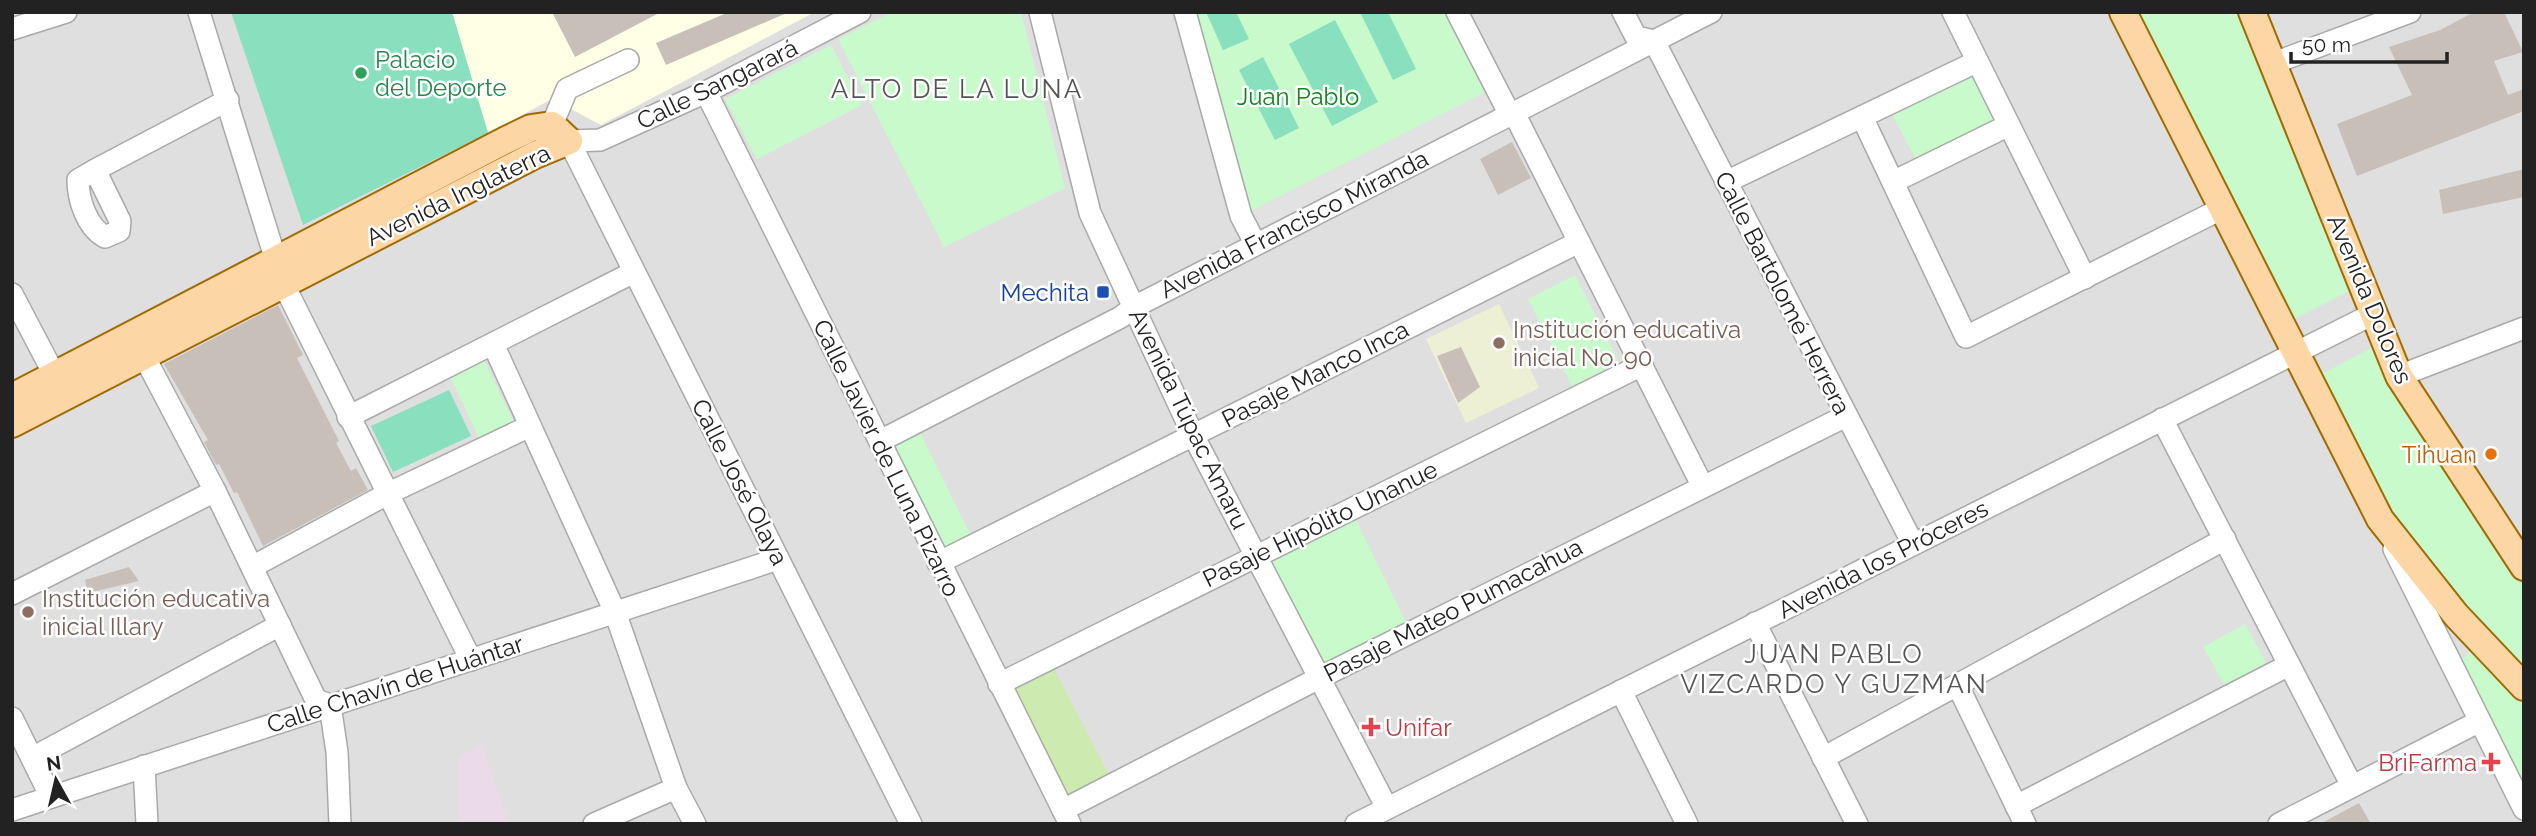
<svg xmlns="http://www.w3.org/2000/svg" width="2536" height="836" viewBox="0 0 2536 836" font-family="Raleway,sans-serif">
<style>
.residential{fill:#e0dfdf}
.industrial{fill:#ebdbe8}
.education{fill:#ffffe5}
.farmland{fill:#eef0d5}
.grass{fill:#cdebb0}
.park{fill:#c8facc}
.pitch{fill:#88e0be}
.parking{fill:#e2e2e2}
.building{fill:#c7bfb8}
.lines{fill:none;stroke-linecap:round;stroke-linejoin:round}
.minor-casing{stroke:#a9a9a9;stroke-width:24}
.major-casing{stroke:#a06b00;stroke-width:30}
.minor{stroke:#fff;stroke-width:21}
.major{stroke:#fcd6a4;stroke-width:26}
.leisure-dot{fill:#2e9e5b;stroke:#fff;stroke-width:2.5}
.transit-dot{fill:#1a4fb4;stroke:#fff;stroke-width:2.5}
.education-dot{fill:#8d6e63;stroke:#fff;stroke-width:2.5}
.food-dot{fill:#e8710a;stroke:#fff;stroke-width:2.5}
.health-dot{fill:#e0444e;stroke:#fff;stroke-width:2.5}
.labels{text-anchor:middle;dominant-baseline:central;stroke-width:5;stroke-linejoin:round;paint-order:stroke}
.leisure-label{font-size:24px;fill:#27864d;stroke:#fff;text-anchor:start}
.street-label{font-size:24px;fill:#222;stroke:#fff}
.park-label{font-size:24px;fill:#0c8416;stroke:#fff}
.transit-label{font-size:24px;fill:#164399;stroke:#fff;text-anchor:end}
.education-label{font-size:24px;fill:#785e54;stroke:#fff;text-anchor:start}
.food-label{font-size:24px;fill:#c56008;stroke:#fff;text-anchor:end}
.health-label{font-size:24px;fill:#be3a42;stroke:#fff;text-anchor:start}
.neighbourhood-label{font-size:26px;letter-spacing:2px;fill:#555;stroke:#fff}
</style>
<rect width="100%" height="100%" fill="#f2efe9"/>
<rect class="residential" x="12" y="12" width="2512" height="812"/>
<path class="industrial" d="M482,745L509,824H459V757Z"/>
<path class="education" d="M452,12H815L601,125L552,99L488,133Z"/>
<path class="farmland" d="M1499,304L1539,388L1466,423L1426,339Z"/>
<path class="grass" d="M1052,664L1109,775L1067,796L1010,685Z"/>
<g class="park">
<path d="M892,12H1021L1065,188L944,247L838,39Z"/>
<path d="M1190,12H1451L1492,89L1245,214Z"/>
<path d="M2133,12H2237L2351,290L2290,321Z"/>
<path d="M831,45L862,105L757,159L725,99Z"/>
<path d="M1971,71L1996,121L1916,160L1890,110Z"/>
<path d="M1575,275L1619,362L1572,386L1528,299Z"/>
<path d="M2373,347L2524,587V673L2386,516L2318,376Z"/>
<path d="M483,358L514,422L479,438L449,374Z"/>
<path d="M918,428L972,538L942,553L888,443Z"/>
<path d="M1353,514L1408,626L1323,668L1268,556Z"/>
<path d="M2245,624L2268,666L2227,689L2203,647Z"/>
<path d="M2471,651L2524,703V789L2459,662Z"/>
</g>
<g class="pitch">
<path d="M231,12H452L488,133L303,225Z"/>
<path d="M1206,12H1236L1249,39L1223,50Z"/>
<path d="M1360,12H1388L1416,69L1393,80Z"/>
<path d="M1335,20L1378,102L1332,126L1289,44Z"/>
<path d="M1263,57L1299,128L1275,140L1239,70Z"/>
<path d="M449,390L471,436L393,472L371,426Z"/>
</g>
<path class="parking" d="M1492,89L1501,106L1254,232L1245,214Z"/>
<g class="building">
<path d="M552,12H661L575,57Z"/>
<path d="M729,12H789L666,65L656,43Z"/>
<path d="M2474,12H2504L2523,52L2494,61L2508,95L2524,89V111L2357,176L2337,124L2412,95L2389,47L2440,30Z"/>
<path d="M1512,142L1531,178L1498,195L1480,159Z"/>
<path d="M2524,169V197L2443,214L2439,190Z"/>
<path d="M278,305L303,355L297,358L339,441L336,443L351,471L356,468L368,490L263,546L237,492L234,493L219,464L216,465L204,442L208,440L164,364Z"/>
<path d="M1461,347L1480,387L1458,403L1437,356Z"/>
<path d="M129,567L139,581L88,593L85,580Z"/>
<path d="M2359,803L2371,824H2320Z"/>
</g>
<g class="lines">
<g class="minor-casing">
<g id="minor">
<path d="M199,12L283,283L471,660"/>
<path d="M860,12L706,92L600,140L569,141L911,824"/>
<path d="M1040,12L1090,213L1193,435L1387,808"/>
<path d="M1185,12L1241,216L1255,243"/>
<path d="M1457,12L1509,113L1517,119L1702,485"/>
<path d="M1623,12L1636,37L1654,41L1913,544"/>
<path d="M1953,12L2085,278"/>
<path d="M12,29L66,12"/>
<path d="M2274,63L2410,12"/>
<path d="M706,92L1070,824"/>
<path d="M1862,117L1966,337L2223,208"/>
<path d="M552,125L567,89L628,60"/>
<path d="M95,170L120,221L119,231L105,237C87,227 78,200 78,180L95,170L228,100"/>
<path d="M1726,182L1976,62"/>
<path d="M1893,182L2009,125"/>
<path d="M12,294L55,376"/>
<path d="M493,344L615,612L676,788L695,824"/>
<path d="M144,356L215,491L316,700L330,705L337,752L340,824"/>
<path d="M2399,376L2524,328"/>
<path d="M348,417L634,272"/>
<path d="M2162,419L2351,784"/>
<path d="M880,441L1121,317L1134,307L1711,12"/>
<path d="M2394,549L2524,809"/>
<path d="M938,563L1579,242"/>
<path d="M252,567L389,493L528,427"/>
<path d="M12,594L215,491"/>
<path d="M1755,623L1857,824"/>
<path d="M999,684L1642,365"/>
<path d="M1958,686L2025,824"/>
<path d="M1621,691L1687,824"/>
<path d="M12,718L51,797"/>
<path d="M32,758L280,625"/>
<path d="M1823,758L2225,539"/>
<path d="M144,766L147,824"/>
<path d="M2016,806L2289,665"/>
<path d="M12,810L778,559"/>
<path d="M1063,810L1319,678L1846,416"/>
<path d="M594,824L676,788"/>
<path d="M1356,824L2373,314"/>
<path d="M2279,824L2478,722"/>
</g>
</g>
<g class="major-casing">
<g id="major">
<path d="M2123,12L2380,519L2456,615L2524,687"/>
<path d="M2252,12L2399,376L2524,567"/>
<path d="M12,397L506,140L531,128L552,125L569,141L535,155L12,424"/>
</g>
</g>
<use href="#minor" class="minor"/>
<use href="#major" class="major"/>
</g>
<circle class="leisure-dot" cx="361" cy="73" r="7"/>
<rect class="transit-dot" x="1096" y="285" width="14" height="14" rx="3.5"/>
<g class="education-dot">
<circle cx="1499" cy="343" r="7"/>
<circle cx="28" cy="612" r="7"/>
</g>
<circle class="food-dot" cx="2491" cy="454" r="7"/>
<g class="health-dot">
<path d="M1367.5 716.5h7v7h7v7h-7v7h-7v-7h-7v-7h7z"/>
<path d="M2487.5 751.5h7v7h7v7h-7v7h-7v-7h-7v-7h7z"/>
</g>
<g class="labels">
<g class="leisure-label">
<text x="375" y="59">Palacio<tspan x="375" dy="28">del Deporte</tspan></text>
</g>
<g class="street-label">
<text transform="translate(717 84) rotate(-26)">Calle Sangarará</text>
<text transform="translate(458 195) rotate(-26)">Avenida Inglaterra</text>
<text transform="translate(1294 224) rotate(-27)">Avenida Francisco Miranda</text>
<text transform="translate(1783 293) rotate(63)">Calle Bartolomé Herrera</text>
<text transform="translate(2370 299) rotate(67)">Avenida Dolores</text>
<text transform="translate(1315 374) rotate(-27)">Pasaje Manco Inca</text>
<text transform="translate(1189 419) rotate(64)">Avenida Túpac Amaru</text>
<text transform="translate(887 458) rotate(64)">Calle Javier de Luna Pizarro</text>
<text transform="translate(740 482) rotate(63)">Calle José Olaya</text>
<text transform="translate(1320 524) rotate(-26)">Pasaje Hipólito Unanue</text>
<text transform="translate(1883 559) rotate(-27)">Avenida los Próceres</text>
<text transform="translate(1453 610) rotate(-27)">Pasaje Mateo Pumacahua</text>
<text transform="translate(395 684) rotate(-18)">Calle Chavín de Huántar</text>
</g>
<g class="park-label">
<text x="1298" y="96">Juan Pablo</text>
</g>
<g class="transit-label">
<text x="1089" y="292">Mechita</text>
</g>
<g class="education-label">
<text x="1513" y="329">Institución educativa<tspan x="1513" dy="28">inicial No. 90</tspan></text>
<text x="42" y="598">Institución educativa<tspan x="42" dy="28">inicial Illary</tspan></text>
</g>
<g class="food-label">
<text x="2477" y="454">Tihuan</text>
</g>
<g class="health-label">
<text x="1385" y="727">Unifar</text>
<text x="2477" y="762" text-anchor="end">BriFarma</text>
</g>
<g class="neighbourhood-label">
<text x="957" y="89">ALTO DE LA LUNA</text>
<text x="1834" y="654">JUAN PABLO<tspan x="1834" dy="30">VIZCARDO Y GUZMAN</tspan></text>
</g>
</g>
<rect width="2536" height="836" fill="none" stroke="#222222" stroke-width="28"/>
<g transform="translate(56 780) rotate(352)" stroke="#ffffff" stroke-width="5" paint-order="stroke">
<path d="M0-5L12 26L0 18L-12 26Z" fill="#222222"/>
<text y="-10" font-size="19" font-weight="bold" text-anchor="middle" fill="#222222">N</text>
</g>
<path d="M2291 52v10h156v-10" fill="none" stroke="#222222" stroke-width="3.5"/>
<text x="2302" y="52" font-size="21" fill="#222222" stroke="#ffffff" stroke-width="5" paint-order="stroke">50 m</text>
</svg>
